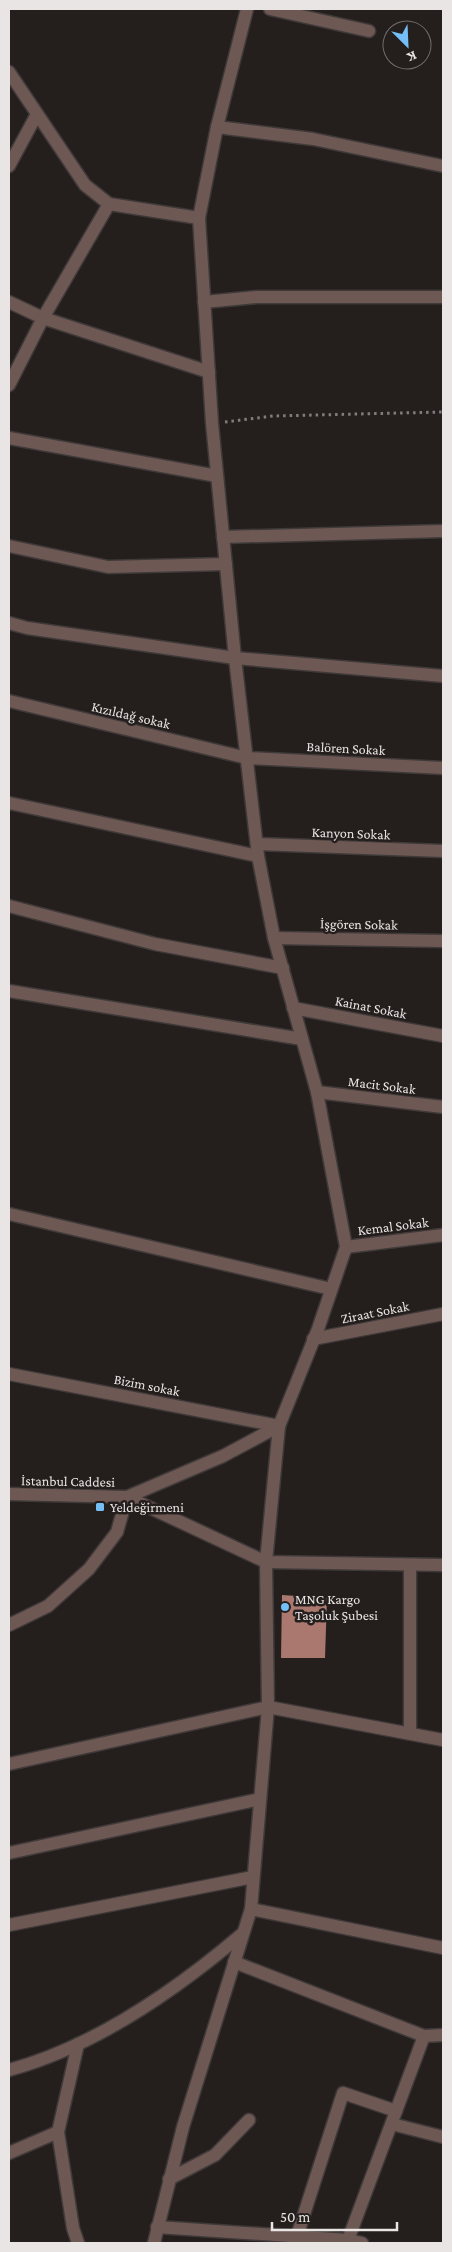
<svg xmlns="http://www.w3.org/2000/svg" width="452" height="2252" viewBox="0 0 452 2252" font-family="'Crimson Pro',serif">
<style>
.building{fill:#aa786f}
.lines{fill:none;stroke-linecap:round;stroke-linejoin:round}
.minor-casing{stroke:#3f3a39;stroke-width:15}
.path{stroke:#827d7c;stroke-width:3;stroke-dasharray:2.5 4;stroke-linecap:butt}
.minor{stroke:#6e5854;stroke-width:12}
.poi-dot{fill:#74c0f6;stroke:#241e1d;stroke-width:2}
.labels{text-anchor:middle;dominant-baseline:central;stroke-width:5;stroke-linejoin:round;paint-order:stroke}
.street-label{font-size:14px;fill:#e8e5e4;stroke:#241e1d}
.poi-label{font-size:14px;fill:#e8e5e4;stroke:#241e1d;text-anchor:start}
</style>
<rect width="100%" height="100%" fill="#241e1d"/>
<path class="building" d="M282,1595L327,1598L325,1658H281Z"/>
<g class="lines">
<g class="minor-casing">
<g id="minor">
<path d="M270,9L369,31"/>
<path d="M9,72L85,185L109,204L199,218"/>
<path d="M217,127L313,139L443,166"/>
<path d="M9,166L37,114"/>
<path d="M9,302L43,318L209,372"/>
<path d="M204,302L257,297H443"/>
<path d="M9,385L43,318L109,204"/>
<path d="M9,438L217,476"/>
<path d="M223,537L443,531"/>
<path d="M9,546L108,567L226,564"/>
<path d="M9,623L27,628L235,658L443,676"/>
<path d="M9,701L247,758L443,768"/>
<path d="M9,803L258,856"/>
<path d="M258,844L443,851"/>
<path d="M9,906L155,944L283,968"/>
<path d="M274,938L443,941"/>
<path d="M9,991L302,1039"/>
<path d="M293,1008L443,1036"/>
<path d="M317,1092L443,1107"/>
<path d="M9,1214L331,1289"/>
<path d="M346,1247L443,1235"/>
<path d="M313,1339L443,1314"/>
<path d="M9,1374L279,1426"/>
<path d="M9,1494L127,1497L266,1562L443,1565"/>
<path d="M127,1497L223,1456L279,1426"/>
<path d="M9,1625L48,1606L89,1569L117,1532L127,1497"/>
<path d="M410,1733V1565"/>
<path d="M9,1764L268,1707L443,1740"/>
<path d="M9,1853L260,1799"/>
<path d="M251,1909L443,1948"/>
<path d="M9,1925L253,1877"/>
<path d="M234,1962L424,2036L348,2240"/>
<path d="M424,2036L443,2035"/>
<path d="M9,2070C94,2047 175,1991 242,1934"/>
<path d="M392,2124L443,2137"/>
<path d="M9,2153L58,2132"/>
<path d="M169,2179L215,2155L249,2120"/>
<path d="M157,2227L348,2240L362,2243"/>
<path d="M297,2236L343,2093L396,2111"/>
<path d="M78,2243L73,2228L58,2132L78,2044"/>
<path d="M154,2243L183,2127L251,1909L268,1707L266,1562L279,1426L318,1329L346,1247L317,1092L274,938L258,856L235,658L212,423L199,218L217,127L247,9"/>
</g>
</g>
<path class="path" d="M225,422L273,416L443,412"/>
<use href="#minor" class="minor"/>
</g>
<g class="poi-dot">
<rect x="95" y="1502" width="10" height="10" rx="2.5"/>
<circle cx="285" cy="1607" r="5"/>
</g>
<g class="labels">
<g class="street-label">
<text transform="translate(131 715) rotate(13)">Kızıldağ sokak</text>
<text transform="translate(346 748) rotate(3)">Balören Sokak</text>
<text transform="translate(351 833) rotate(2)">Kanyon Sokak</text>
<text transform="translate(359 924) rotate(1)">İşgören Sokak</text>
<text transform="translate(371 1007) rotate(11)">Kainat Sokak</text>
<text transform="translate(382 1085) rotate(7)">Macit Sokak</text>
<text transform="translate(393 1226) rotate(-7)">Kemal Sokak</text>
<text transform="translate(375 1312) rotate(-11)">Ziraat Sokak</text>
<text transform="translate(147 1385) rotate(11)">Bizim sokak</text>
<text transform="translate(68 1481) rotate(1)">İstanbul Caddesi</text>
</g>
<g class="poi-label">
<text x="110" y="1507">Yeldeğirmeni</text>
<text x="295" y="1599">MNG Kargo<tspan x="295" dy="16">Taşoluk Şubesi</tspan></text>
</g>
</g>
<rect width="452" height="2252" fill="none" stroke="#e8e5e4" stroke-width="20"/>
<g transform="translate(407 45) rotate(156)"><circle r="24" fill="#241e1d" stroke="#726e6d"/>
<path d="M0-4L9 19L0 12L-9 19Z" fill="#74c0f6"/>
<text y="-8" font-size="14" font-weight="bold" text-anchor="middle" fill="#e8e5e4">K</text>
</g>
<path d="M272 2222v8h125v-8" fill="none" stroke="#e8e5e4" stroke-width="2.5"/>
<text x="280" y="2222" font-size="15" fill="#e8e5e4" stroke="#241e1d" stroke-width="4" paint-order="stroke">50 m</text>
</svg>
